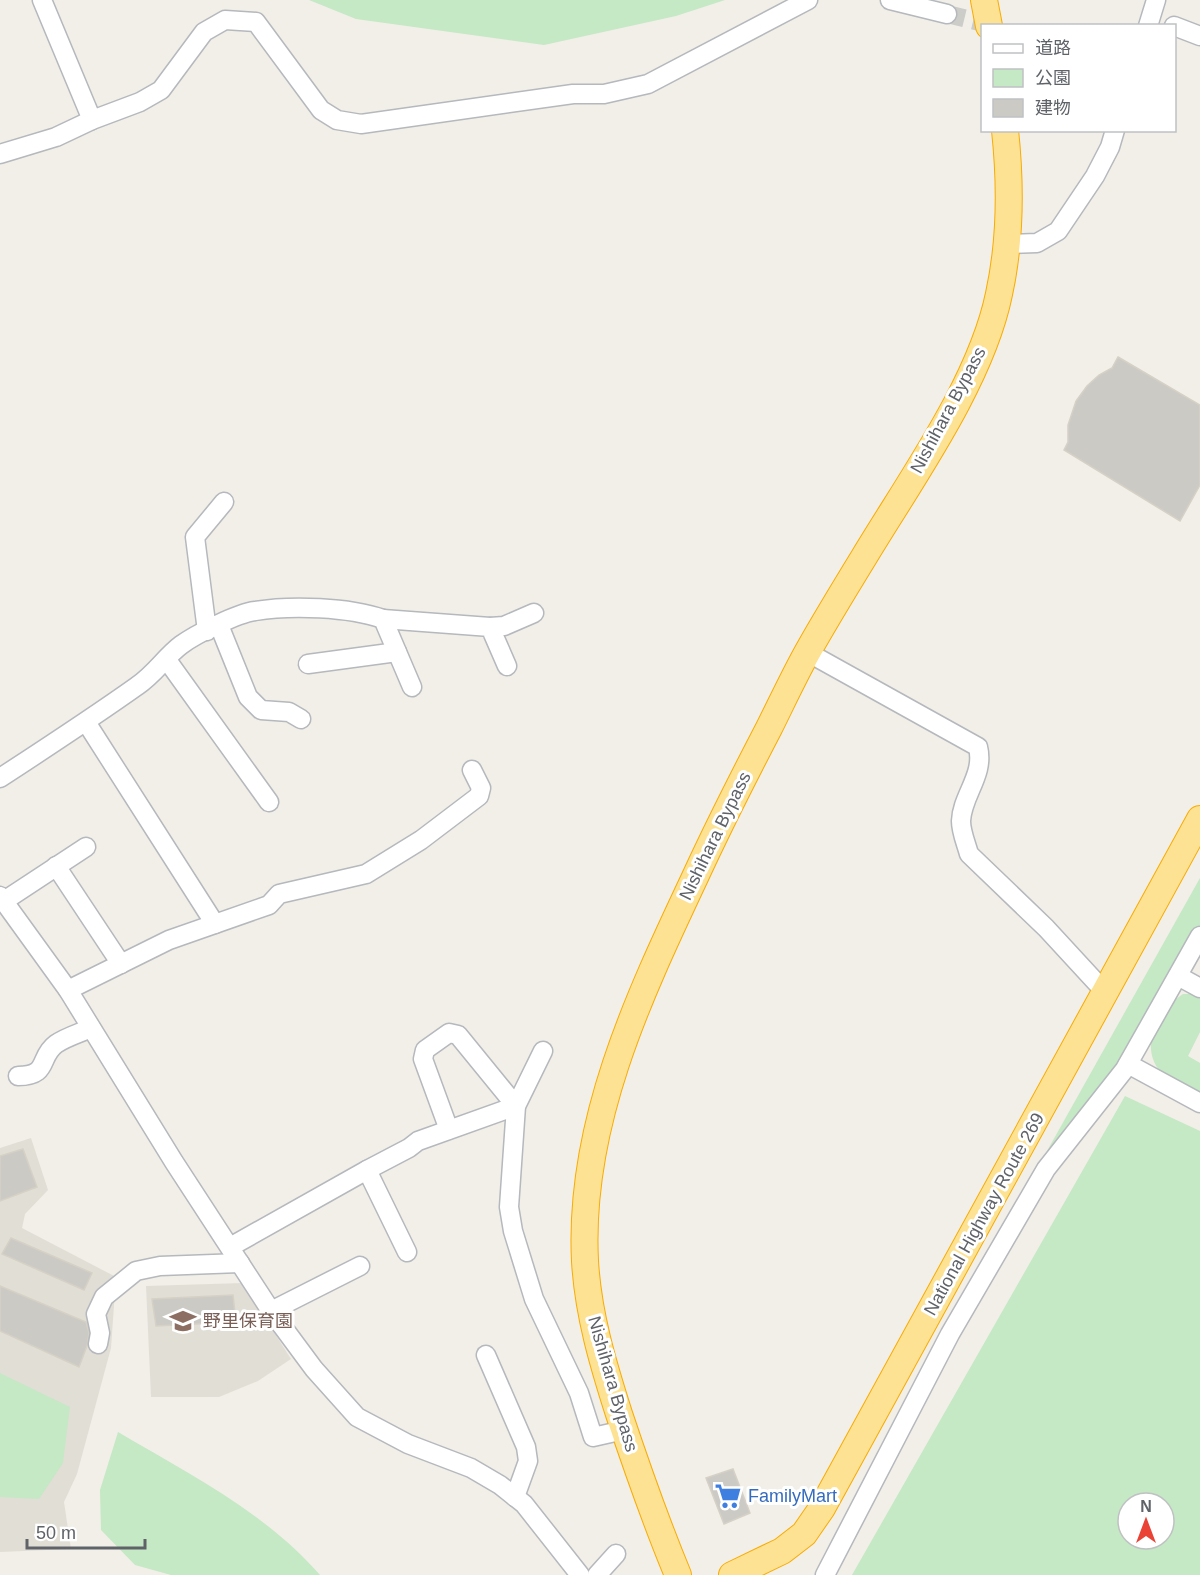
<svg xmlns="http://www.w3.org/2000/svg" width="1200" height="1575" viewBox="0 0 1200 1575" font-family="Arial,'Noto Sans JP',sans-serif">
<style>
.education{fill:#e1ded6}
.green{fill:#c5e8c5;fill-rule:evenodd}
.building{fill:#cccac5;stroke:#d6d1c6;stroke-width:1.5}
.lines{fill:none;stroke-linecap:round;stroke-linejoin:round}
.minor-tunnel{stroke:#ccccc8;stroke-width:18;stroke-dasharray:18 9;stroke-linecap:butt}
.minor-casing{stroke:#b5b8bc;stroke-width:21}
.highway-casing{stroke:#f9ab00;stroke-width:28}
.minor{stroke:#fff;stroke-width:18}
.highway{stroke:#fde293;stroke-width:26}
.labels{text-anchor:middle;dominant-baseline:central;stroke-width:6;stroke-linejoin:round;paint-order:stroke}
.street-label{font-size:18px;fill:#5f6368;stroke:#fff}
.education-label{font-size:18px;fill:#785e54;stroke:#fff;text-anchor:start}
.shop-label{font-size:18px;fill:#366cbe;stroke:#fff;text-anchor:start}
</style>
<rect width="100%" height="100%" fill="#f1efe8"/>
<g class="education">
<path d="M31,1138L48,1190L25,1214L22,1228L116,1277L111,1348L77,1474L64,1502L71,1549L0,1552V1148Z"/>
<path d="M243,1283L291,1359L258,1381L219,1397H151L146,1286Z"/>
</g>
<g class="green">
<path d="M309,0H725L676,16L544,45L356,19Z"/>
<path d="M1200,878V925L1118,1073L1047,1164L1042,1160Z"/>
<path d="M1183,994H1194L1200,997V1032L1188,1056L1200,1063V1095C1189,1089 1167,1079 1160,1071C1138,1045 1160,1009 1183,994Z"/>
<path d="M1125,1096L1200,1131V1575H852ZM1128,1503H1164V1539H1128Z"/>
<path d="M0,1373L70,1407L63,1463L39,1499L0,1497Z"/>
<path d="M118,1432C189,1474 265,1512 320,1575H171L135,1565L101,1530L100,1490Z"/>
</g>
<g class="building">
<path d="M1118,357L1200,405V485L1180,521L1064,450L1068,442V425L1076,401L1087,386L1099,375L1112,368Z"/>
<path d="M23,1149L37,1187L0,1201V1156Z"/>
<path d="M11,1238L92,1273L84,1290L2,1254Z"/>
<path d="M0,1286L86,1322L89,1333L87,1346L79,1367L0,1331Z"/>
<path d="M233,1295L236,1322L156,1326L152,1299Z"/>
<path d="M733,1469L750,1513L724,1524L706,1478Z"/>
</g>
<g class="lines">
<path class="minor-tunnel" d="M947,14L996,26"/>
<g class="minor-casing">
<g id="minor">
<path d="M42,0L92,120"/>
<path d="M890,0L947,14"/>
<path d="M1148,26L1156,0"/>
<path d="M1174,26L1200,36"/>
<path d="M0,154L56,137L92,120L140,102L161,90L204,32L225,20L256,22L321,110L337,120L361,124L573,94H604L648,84L808,0"/>
<path d="M1007,244L1037,243L1058,231L1095,176L1110,147L1115,130"/>
<path d="M383,619L490,627L507,666"/>
<path d="M219,625L248,697L261,710L289,712L301,719"/>
<path d="M490,627L504,626L534,613"/>
<path d="M207,631L195,537L224,502"/>
<path d="M807,652L978,747C985,775 962,795 961,821C961,832 966,843 969,854L1046,928L1105,992"/>
<path d="M167,660L269,802"/>
<path d="M308,664L397,652"/>
<path d="M86,722L215,924"/>
<path d="M0,778C46,748 92,718 137,686C155,674 165,657 181,645C196,634 238,613 255,611C291,605 349,607 383,619L412,687"/>
<path d="M56,866L121,964"/>
<path d="M0,896L68,990L174,1162L271,1311L314,1369L357,1417L408,1444L471,1468L500,1485L524,1504L580,1575"/>
<path d="M4,901L86,847"/>
<path d="M1178,976L1200,988"/>
<path d="M68,990L169,940L269,905L279,894L366,874L421,840L479,796L481,788L472,770"/>
<path d="M543,1051L516,1106L509,1207L513,1231L534,1299L579,1393L593,1437L624,1430"/>
<path d="M1128,1064L1200,1103"/>
<path d="M18,1076C50,1076 38,1057 56,1044C66,1037 80,1033 91,1028"/>
<path d="M367,1170L409,1148L418,1141L516,1106L458,1035L449,1033L425,1050L423,1059L449,1130"/>
<path d="M230,1247L367,1170L407,1252"/>
<path d="M271,1311L360,1266"/>
<path d="M98,1344L100,1333L96,1314L104,1297L136,1271L160,1266L240,1263"/>
<path d="M486,1355L526,1447L528,1461L515,1497"/>
<path d="M597,1575L616,1554"/>
<path d="M825,1575L950,1334L1046,1169L1125,1069L1200,936"/>
</g>
</g>
<g class="highway-casing">
<g id="highway">
<path d="M984,0L989,26"/>
<path d="M678,1575C656,1522 637,1468 619,1414C603,1364 588,1314 585,1261C578,1124 639,996 696,875C719,825 744,776 769,728C782,702 794,676 808,651C826,619 845,588 864,557C911,479 981,382 999,294C1011,239 1011,186 1005,130"/>
<path d="M732,1575L782,1551L804,1534L822,1508L1200,819"/>
</g>
</g>
<use href="#minor" class="minor"/>
<use href="#highway" class="highway"/>
</g>
<defs>
<g id="school-bare" transform="scale(2.07)"><path d="M0-5L7-2L0 1L-7-2ZM-4 1L0 2.5L4 1V4Q0 6-4 4Z" fill="#8d6e63" stroke="#fff" stroke-width="2.5" paint-order="stroke"/></g>
<g id="supermarket-bare" transform="scale(2.07)"><path d="M-6-5.5h2.5l.6 2H6L4.5 2H-2.5L-4.4-4H-6ZM-1.5 3.2a1.3 1.3 0 1 0 .1 0ZM3 3.2a1.3 1.3 0 1 0 .1 0Z" fill="#3f7fe0" stroke="#fff" stroke-width="2.5" paint-order="stroke"/></g>
</defs>
<g fill-rule="evenodd">
<use href="#school-bare" x="183" y="1321"/>
<use href="#supermarket-bare" x="728" y="1496"/>
</g>
<g class="labels">
<g class="street-label">
<text transform="translate(948 410) rotate(-62)">Nishihara Bypass</text>
<text transform="translate(715 836) rotate(-64)">Nishihara Bypass</text>
<text transform="translate(984 1214) rotate(-61)">National Highway Route 269</text>
<text transform="translate(613 1384) rotate(74)">Nishihara Bypass</text>
</g>
<g class="education-label">
<text x="203" y="1321">野里保育園</text>
</g>
<g class="shop-label">
<text x="748" y="1496">FamilyMart</text>
</g>
</g>
<rect x="981" y="24" width="195" height="108" fill="#ffffff" stroke="#bfc1c3" stroke-width="1.5"/>
<rect x="993" y="44" width="30" height="9" fill="#ffffff" stroke="#bfc1c3" stroke-width="1.5"/>
<text x="1035" y="54" font-size="18" fill="#5f6368">道路</text>
<rect x="993" y="69" width="30" height="18" fill="#c5e8c5" stroke="#bfc1c3" stroke-width="1.5"/>
<text x="1035" y="84" font-size="18" fill="#5f6368">公園</text>
<rect x="993" y="99" width="30" height="18" fill="#cccac5" stroke="#bfc1c3" stroke-width="1.5"/>
<text x="1035" y="114" font-size="18" fill="#5f6368">建物</text>
<g transform="translate(1146 1521)"><circle r="28" fill="#ffffff" stroke="#bfc1c3" stroke-width="1.5"/>
<path d="M0-4.5L10 22L0 15L-10 22Z" fill="#ea4335"/>
<text y="-9" font-size="16" font-weight="bold" text-anchor="middle" fill="#5f6368">N</text>
</g>
<path d="M27 1539v9h118v-9" fill="none" stroke="#5f6368" stroke-width="3"/>
<text x="36" y="1539" font-size="18" fill="#5f6368" stroke="#ffffff" stroke-width="4.5" paint-order="stroke">50 m</text>
</svg>
